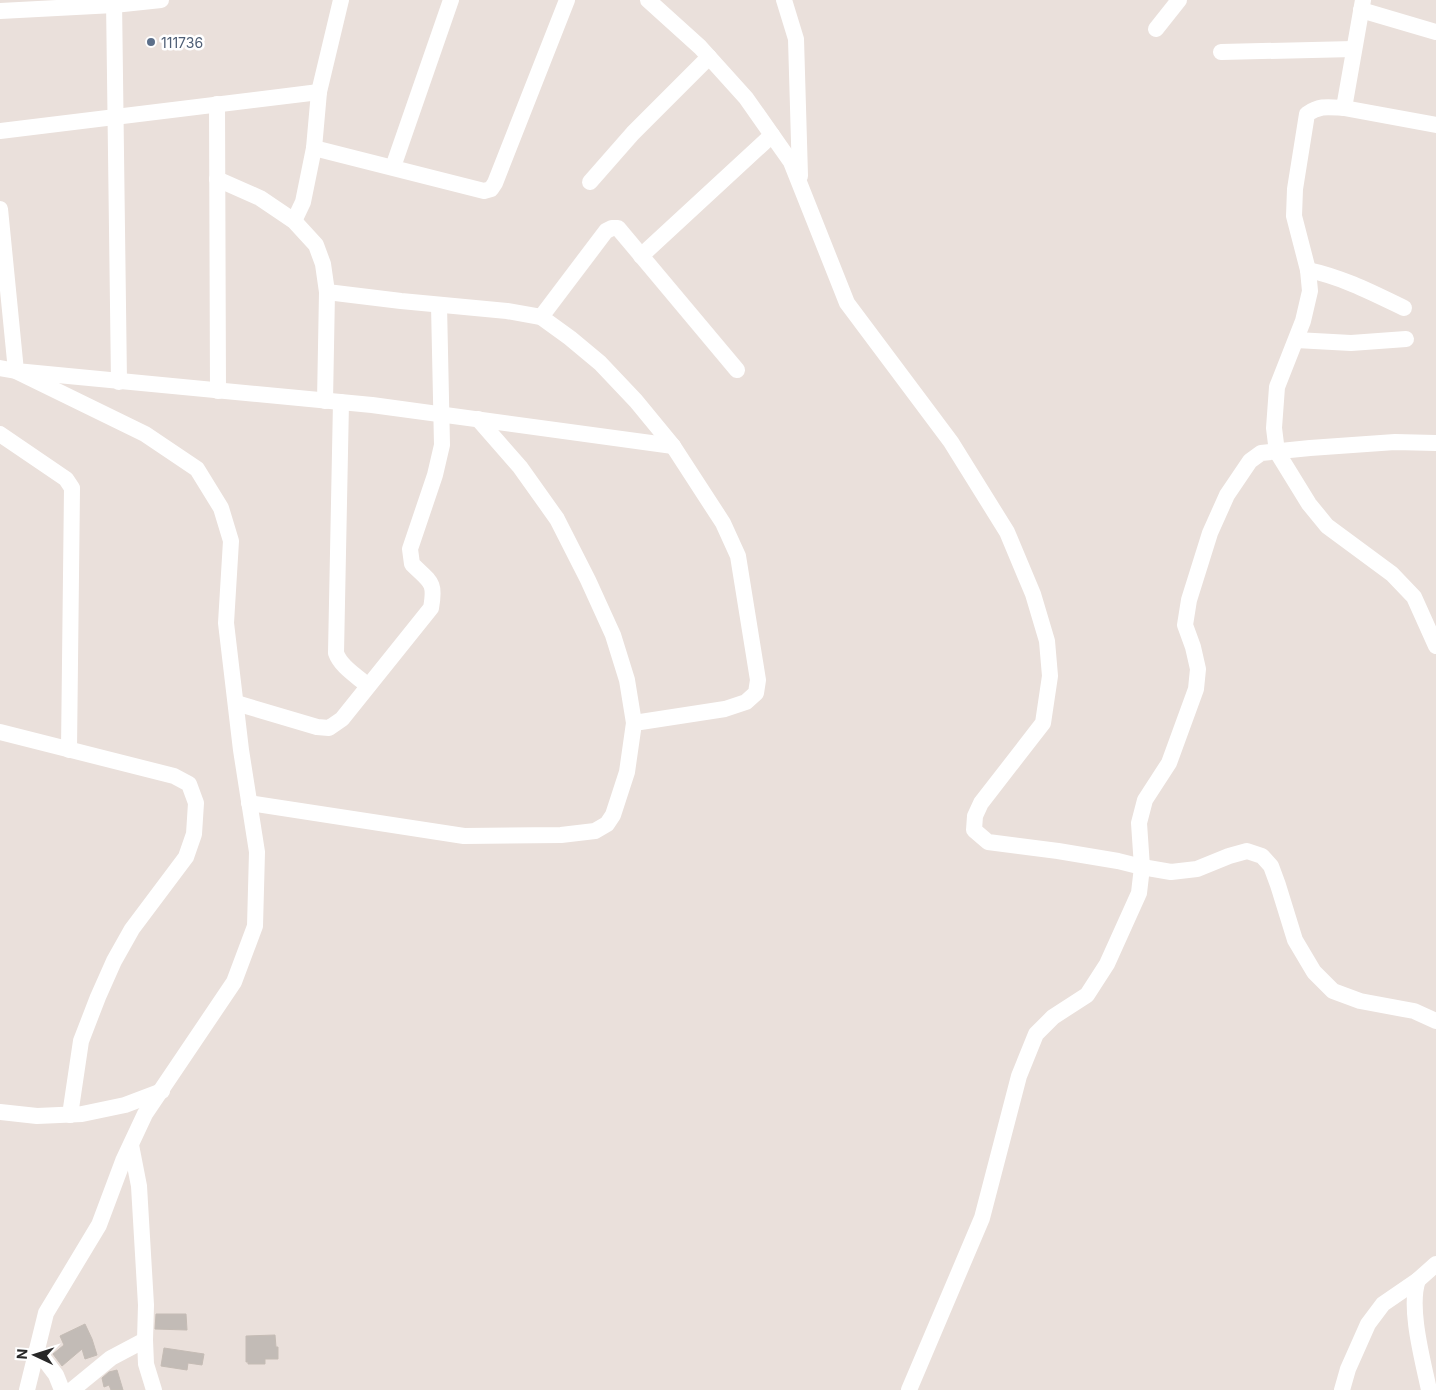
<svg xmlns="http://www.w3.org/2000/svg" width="1436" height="1390" viewBox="0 0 1436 1390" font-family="Inter,sans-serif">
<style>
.building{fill:#c2bbb6;stroke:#c5bcb5}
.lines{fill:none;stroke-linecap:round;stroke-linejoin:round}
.minor{stroke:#fff;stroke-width:16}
.service-dot{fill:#5c6f8a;stroke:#fff;stroke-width:2}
.labels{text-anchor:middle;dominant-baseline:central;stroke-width:5;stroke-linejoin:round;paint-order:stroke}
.service-label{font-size:14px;fill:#4e5e75;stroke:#fff;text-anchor:start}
</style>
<rect width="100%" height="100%" fill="#eae0db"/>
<g class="building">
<path d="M156,1314H186L187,1330L155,1329Z"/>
<path d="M85,1324L92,1339L97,1355L85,1359L82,1349L62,1366L53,1354L64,1345L60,1336Z"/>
<path d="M275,1335L276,1347H278V1359H265V1364H248V1362H246V1336Z"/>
<path d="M164,1348L204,1354L202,1365L188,1363L187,1370L161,1366Z"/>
<path d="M117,1370L123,1390H111L109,1385L104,1387L102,1378L109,1372Z"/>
</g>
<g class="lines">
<g class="minor">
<path d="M114,0L119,382"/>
<path d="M648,0L700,47L746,98L791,162L847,303L951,442L1007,532L1033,594L1047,641L1050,676L1043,723L981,803L975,816L974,830L988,842L1058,851L1118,861L1142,867L1171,872L1197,869L1229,856L1247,851L1262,856L1271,866L1278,885L1295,940L1314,972L1333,991L1360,1001L1414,1011L1436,1021"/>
<path d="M784,0L796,39L800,176"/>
<path d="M1363,0L1344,108C1328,107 1320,105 1307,114L1295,189L1294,216L1308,270L1310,291L1303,321L1277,387L1274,428L1277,452L1309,504L1327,526L1392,574L1414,597L1436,646"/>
<path d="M1361,10L1436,32"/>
<path d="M0,11L114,5L161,0"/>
<path d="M1156,29L1179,0"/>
<path d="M1221,52L1354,49"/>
<path d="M217,104L218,391"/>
<path d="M1344,108L1436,125"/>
<path d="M0,131L319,92"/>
<path d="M314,148L484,191L491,189L495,183L567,0"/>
<path d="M393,167L451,0"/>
<path d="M217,179L260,198L294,221L316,245L323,264L327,292L325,401"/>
<path d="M590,182L633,133L709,57"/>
<path d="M0,209L16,371L372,405L673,446"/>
<path d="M294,221L303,202L314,148L319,92L341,0"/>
<path d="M641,256L772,135"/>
<path d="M1308,270C1342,277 1373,293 1404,308"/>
<path d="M327,292L401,301L507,311L541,317L570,338L600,363L636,401L673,446L723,523L738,556L758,680L756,693L746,702L725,709L634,723"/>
<path d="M541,317L606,231L612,228H618L737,370"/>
<path d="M1296,340L1351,343L1406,339"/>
<path d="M0,368L16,371L145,434L197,469L221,508L231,541L226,623L241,750L257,852L255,926L234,982L145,1114L123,1161L99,1225L46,1313L27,1390"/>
<path d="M341,402L336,653C341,667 357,676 368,686"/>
<path d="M0,434L66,479L72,488L69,750"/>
<path d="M236,703L317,727L329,728L342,719L431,608C436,581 430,582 412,564L410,549L435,475L442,445L439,305"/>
<path d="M0,732L174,776L189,784L196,803L194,834L186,857L132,929L114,961L98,997L81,1041L70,1115"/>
<path d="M249,803L464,836L561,835L595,831L607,824L613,815L627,772L634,723L627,680L613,635L588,580L557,519L520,467L478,419"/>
<path d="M0,1112L37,1116L82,1114L125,1105L162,1091"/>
<path d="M131,1145L139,1186L146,1305L145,1340L146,1364L154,1390"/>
<path d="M1418,1280C1408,1307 1423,1361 1429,1390"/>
<path d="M37,1350L56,1375L62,1390"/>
<path d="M72,1390L111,1358L145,1340"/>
<path d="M909,1390L982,1218L1019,1076L1036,1034L1053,1017L1087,995L1107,964L1139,893L1142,867L1139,823L1145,800L1169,763L1196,689L1198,669L1193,647L1185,625L1189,600L1210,533L1227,495L1250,461L1261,453L1310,448L1395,442L1436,443"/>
<path d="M1342,1390L1348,1369L1368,1324L1383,1304L1418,1280L1436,1264"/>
</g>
</g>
<circle class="service-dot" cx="151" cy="42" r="5"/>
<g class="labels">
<g class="service-label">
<text x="161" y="42">111736</text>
</g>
</g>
<g transform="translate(35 1355) rotate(274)" stroke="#ffffff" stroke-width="4" paint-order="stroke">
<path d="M0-4L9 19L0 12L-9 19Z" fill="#282828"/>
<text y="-8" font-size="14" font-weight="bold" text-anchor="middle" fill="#282828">N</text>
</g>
</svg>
